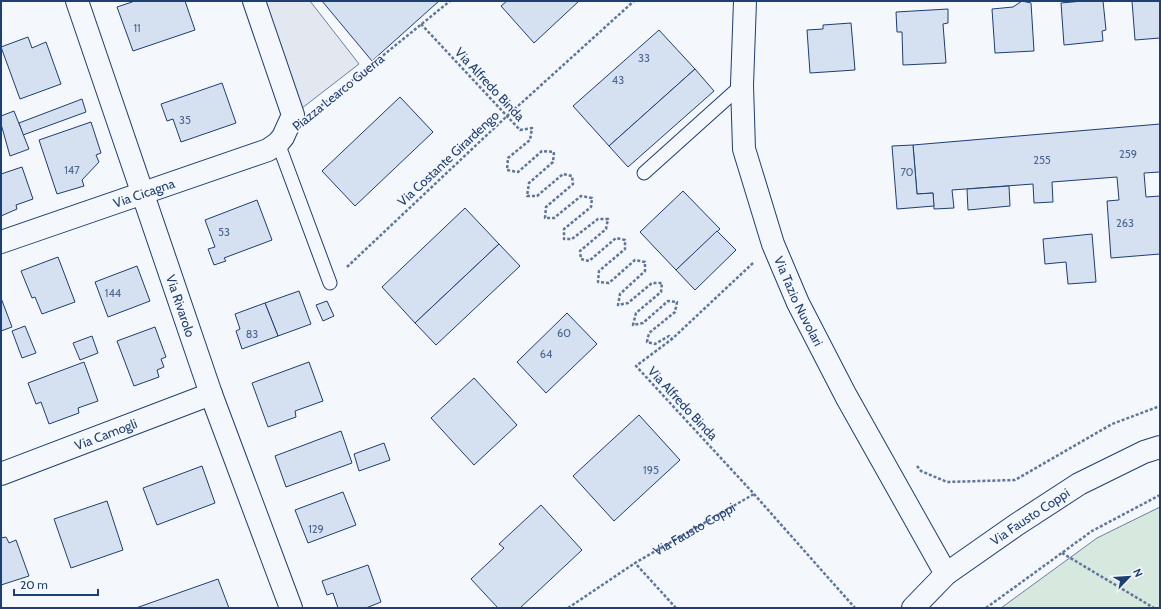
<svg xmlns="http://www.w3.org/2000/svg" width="1161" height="609" viewBox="0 0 1161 609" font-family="Cabin,sans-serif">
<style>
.green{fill:#d7e8df;stroke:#687fa3}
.parking{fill:#e3e8f0;stroke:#687fa3}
.building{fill:#d5e0f0;stroke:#1d3f73}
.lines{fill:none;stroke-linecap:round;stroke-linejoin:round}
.service-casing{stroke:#1d3f73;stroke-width:15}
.minor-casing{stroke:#1d3f73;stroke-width:24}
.path{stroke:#5e769c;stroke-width:2.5;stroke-dasharray:3 2;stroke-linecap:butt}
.service{stroke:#f4f7fb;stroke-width:13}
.minor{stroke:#f4f7fb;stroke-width:22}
.labels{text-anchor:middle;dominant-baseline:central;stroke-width:3;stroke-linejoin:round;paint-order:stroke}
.number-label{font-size:11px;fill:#4b6792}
.street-label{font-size:13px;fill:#1d3f73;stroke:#f4f7fb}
</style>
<rect width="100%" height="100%" fill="#f4f7fb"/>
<path class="green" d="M1160,507V608H1001L1097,538Z"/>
<path class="parking" d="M245,1H310L359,64L284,122Z"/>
<g class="building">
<path d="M135,1H185L195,30L133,51L117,7Z"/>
<path d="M322,1H439L372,61Z"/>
<path d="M507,1H579L534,43L501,6Z"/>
<path d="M1022,1L1031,3L1034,51L995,53L992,9L1013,7Z"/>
<path d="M1083,1H1103L1106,30L1102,31L1103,41L1064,45L1061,3Z"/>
<path d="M1132,1H1160V38L1135,40Z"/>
<path d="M948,9V23L943,24L946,63L903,65L902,32H897L896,12Z"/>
<path d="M851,23L855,70L810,73L807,30L823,29V25Z"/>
<path d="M659,30L695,69L609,146L573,106Z"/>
<path d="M28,37L32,48L46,42L61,84L20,99L1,47Z"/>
<path d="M695,69L714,91L628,167L609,146Z"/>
<path d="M222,83L236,123L181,142L173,119L167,121L161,104Z"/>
<path d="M400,97L433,132L355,206L322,171Z"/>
<path d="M82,99L86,112L23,135L19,123Z"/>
<path d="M14,111L29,149L10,156L1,124V116Z"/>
<path d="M91,122L101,153L96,155L99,162L82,180L84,186L57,194L39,140Z"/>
<path d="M1160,124V172L1144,173L1146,197L1160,196V254L1111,258L1107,201L1119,200L1117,177L1052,182L1053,202L1034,203L1033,184L952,190L954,208L934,209L933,193L917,194L913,145Z"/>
<path d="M913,145L917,194L933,193L934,206L897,209L892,146Z"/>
<path d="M22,167L33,199L16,205L17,209L1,216V174Z"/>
<path d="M1009,186L1010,206L968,210L967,189Z"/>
<path d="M683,191L720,229L676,270L640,232Z"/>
<path d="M257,200L272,240L224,258L226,261L214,265L208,249L215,247L205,220Z"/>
<path d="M465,208L499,244L415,323L382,287Z"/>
<path d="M717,231L736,250L695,290L676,270Z"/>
<path d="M1092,234L1096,282L1068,284L1066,262L1045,264L1043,239Z"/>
<path d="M499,244L520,266L436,345L415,323Z"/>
<path d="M58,257L75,302L42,314L35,297L32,298L21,271Z"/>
<path d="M137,266L150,301L108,317L95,282Z"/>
<path d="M299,291L311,324L278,336L265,303Z"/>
<path d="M1,298L12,327L1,331Z"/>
<path d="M327,301L334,316L323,321L316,305Z"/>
<path d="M265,303L278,336L242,349L236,331L240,329L235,314Z"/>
<path d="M567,313L597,344L546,393L517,362Z"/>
<path d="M25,326L36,353L22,358L12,331Z"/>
<path d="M155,327L166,357L161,359L164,367L157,370L159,377L134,386L117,341Z"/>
<path d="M92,336L98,353L80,360L73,343Z"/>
<path d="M84,362L98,401L78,408L79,413L49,424L41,402L36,404L28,383Z"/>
<path d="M309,362L323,401L295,411L296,417L268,427L252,383Z"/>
<path d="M474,378L517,425L474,465L431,418Z"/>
<path d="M639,415L680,460L614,521L573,476Z"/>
<path d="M341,431L352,463L286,487L275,456Z"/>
<path d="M384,443L390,460L359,471L354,454Z"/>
<path d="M202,466L215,503L157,525L143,488Z"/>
<path d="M343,492L356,525L308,543L295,510Z"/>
<path d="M107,501L123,550L71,568L54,519Z"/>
<path d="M541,505L582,550L520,608H498L471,579L504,548L499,544Z"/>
<path d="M6,537L9,543L16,540L29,576L1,585V538Z"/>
<path d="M368,565L381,602L366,608H338L333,593L327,595L322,581Z"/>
<path d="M218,579L229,608H136Z"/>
</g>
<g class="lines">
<g class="service-casing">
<g id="service">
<path d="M278,143L330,283"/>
<path d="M644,173L742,85"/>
</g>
</g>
<g class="minor-casing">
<g id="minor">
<path id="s2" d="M77,1L211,394L291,608"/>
<path id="s3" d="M745,1L742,85L744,149L773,244L798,303L846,396L946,574"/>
<path id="s4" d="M1,242L268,150L278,143L283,137L293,115L254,1"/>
<path id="s5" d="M1,474L211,394"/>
<path id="s6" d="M913,608L946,574L1016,525L1079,484L1144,452L1160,447"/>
</g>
</g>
<g class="path">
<path d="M421,24L520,130L532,128L530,140L508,158L507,170L518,172L542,151L554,152L553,162L529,183L527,196H537L563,174L572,176L573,184L546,207L545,218H554L581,196L592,198L591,207L564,229V239H572L598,219H608L606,229L580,251L581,259L589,261L616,238L625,240V249L599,271L598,282L609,283L635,260L645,262V271L620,294L618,305L628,303L652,283H662L661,292L636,313L633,325L643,323L668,301L677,302L675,312L649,333L647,342L655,344L669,336L672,339"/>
<path d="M317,109L450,1"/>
<path d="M753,263L672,339L636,366L754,494L855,608"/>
<path d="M347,267L507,116L634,1"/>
<path d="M917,466L921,471L947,482L1015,480L1112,424L1160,406"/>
<path d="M1062,553L1154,608"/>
<path d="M568,608L635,563"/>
<path id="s1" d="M676,608L635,563L754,494"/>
<path d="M986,608L1092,531L1160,495"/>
</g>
<use href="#service" class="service"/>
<use href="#minor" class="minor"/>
</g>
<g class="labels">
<g class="number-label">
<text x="137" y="28">11</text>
<text x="644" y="58">33</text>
<text x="618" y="80">43</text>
<text x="185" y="120">35</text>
<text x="1128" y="154">259</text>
<text x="1042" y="160">255</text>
<text x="72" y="170">147</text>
<text x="907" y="172">70</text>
<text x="1125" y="223">263</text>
<text x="224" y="232">53</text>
<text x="113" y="293">144</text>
<text x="564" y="333">60</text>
<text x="252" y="334">83</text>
<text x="546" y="354">64</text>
<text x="651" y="470">195</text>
<text x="316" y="529">129</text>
</g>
<g class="street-label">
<text transform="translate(490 84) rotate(47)">Via Alfredo Binda</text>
<text transform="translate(338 92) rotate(-39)">Piazza Learco Guerra</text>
<text transform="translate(448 158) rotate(-43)">Via Costante Girardengo</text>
<text stroke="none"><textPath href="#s4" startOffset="151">Via Cicagna</textPath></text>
<text stroke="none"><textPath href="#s3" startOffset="310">Via Tazio Nuvolari</textPath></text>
<text stroke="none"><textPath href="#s2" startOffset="322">Via Rivarolo</textPath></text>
<text transform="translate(683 403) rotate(47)">Via Alfredo Binda</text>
<text stroke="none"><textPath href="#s5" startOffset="112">Via Camogli</textPath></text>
<text stroke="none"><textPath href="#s6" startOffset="149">Via Fausto Coppi</textPath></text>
<text stroke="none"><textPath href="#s1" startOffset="129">Via Fausto Coppi</textPath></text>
</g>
</g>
<rect width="1161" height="609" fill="none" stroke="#1d3f73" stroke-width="4"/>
<g transform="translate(1129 577) rotate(65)" stroke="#f4f7fb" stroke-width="3" paint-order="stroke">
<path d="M0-3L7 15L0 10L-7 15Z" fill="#1d3f73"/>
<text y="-6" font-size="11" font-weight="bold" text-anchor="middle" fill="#1d3f73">N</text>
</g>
<path d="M14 589v6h84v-6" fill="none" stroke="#1d3f73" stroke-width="2"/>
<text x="20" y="589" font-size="12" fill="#1d3f73" stroke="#f4f7fb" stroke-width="3" paint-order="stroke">20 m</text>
</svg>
